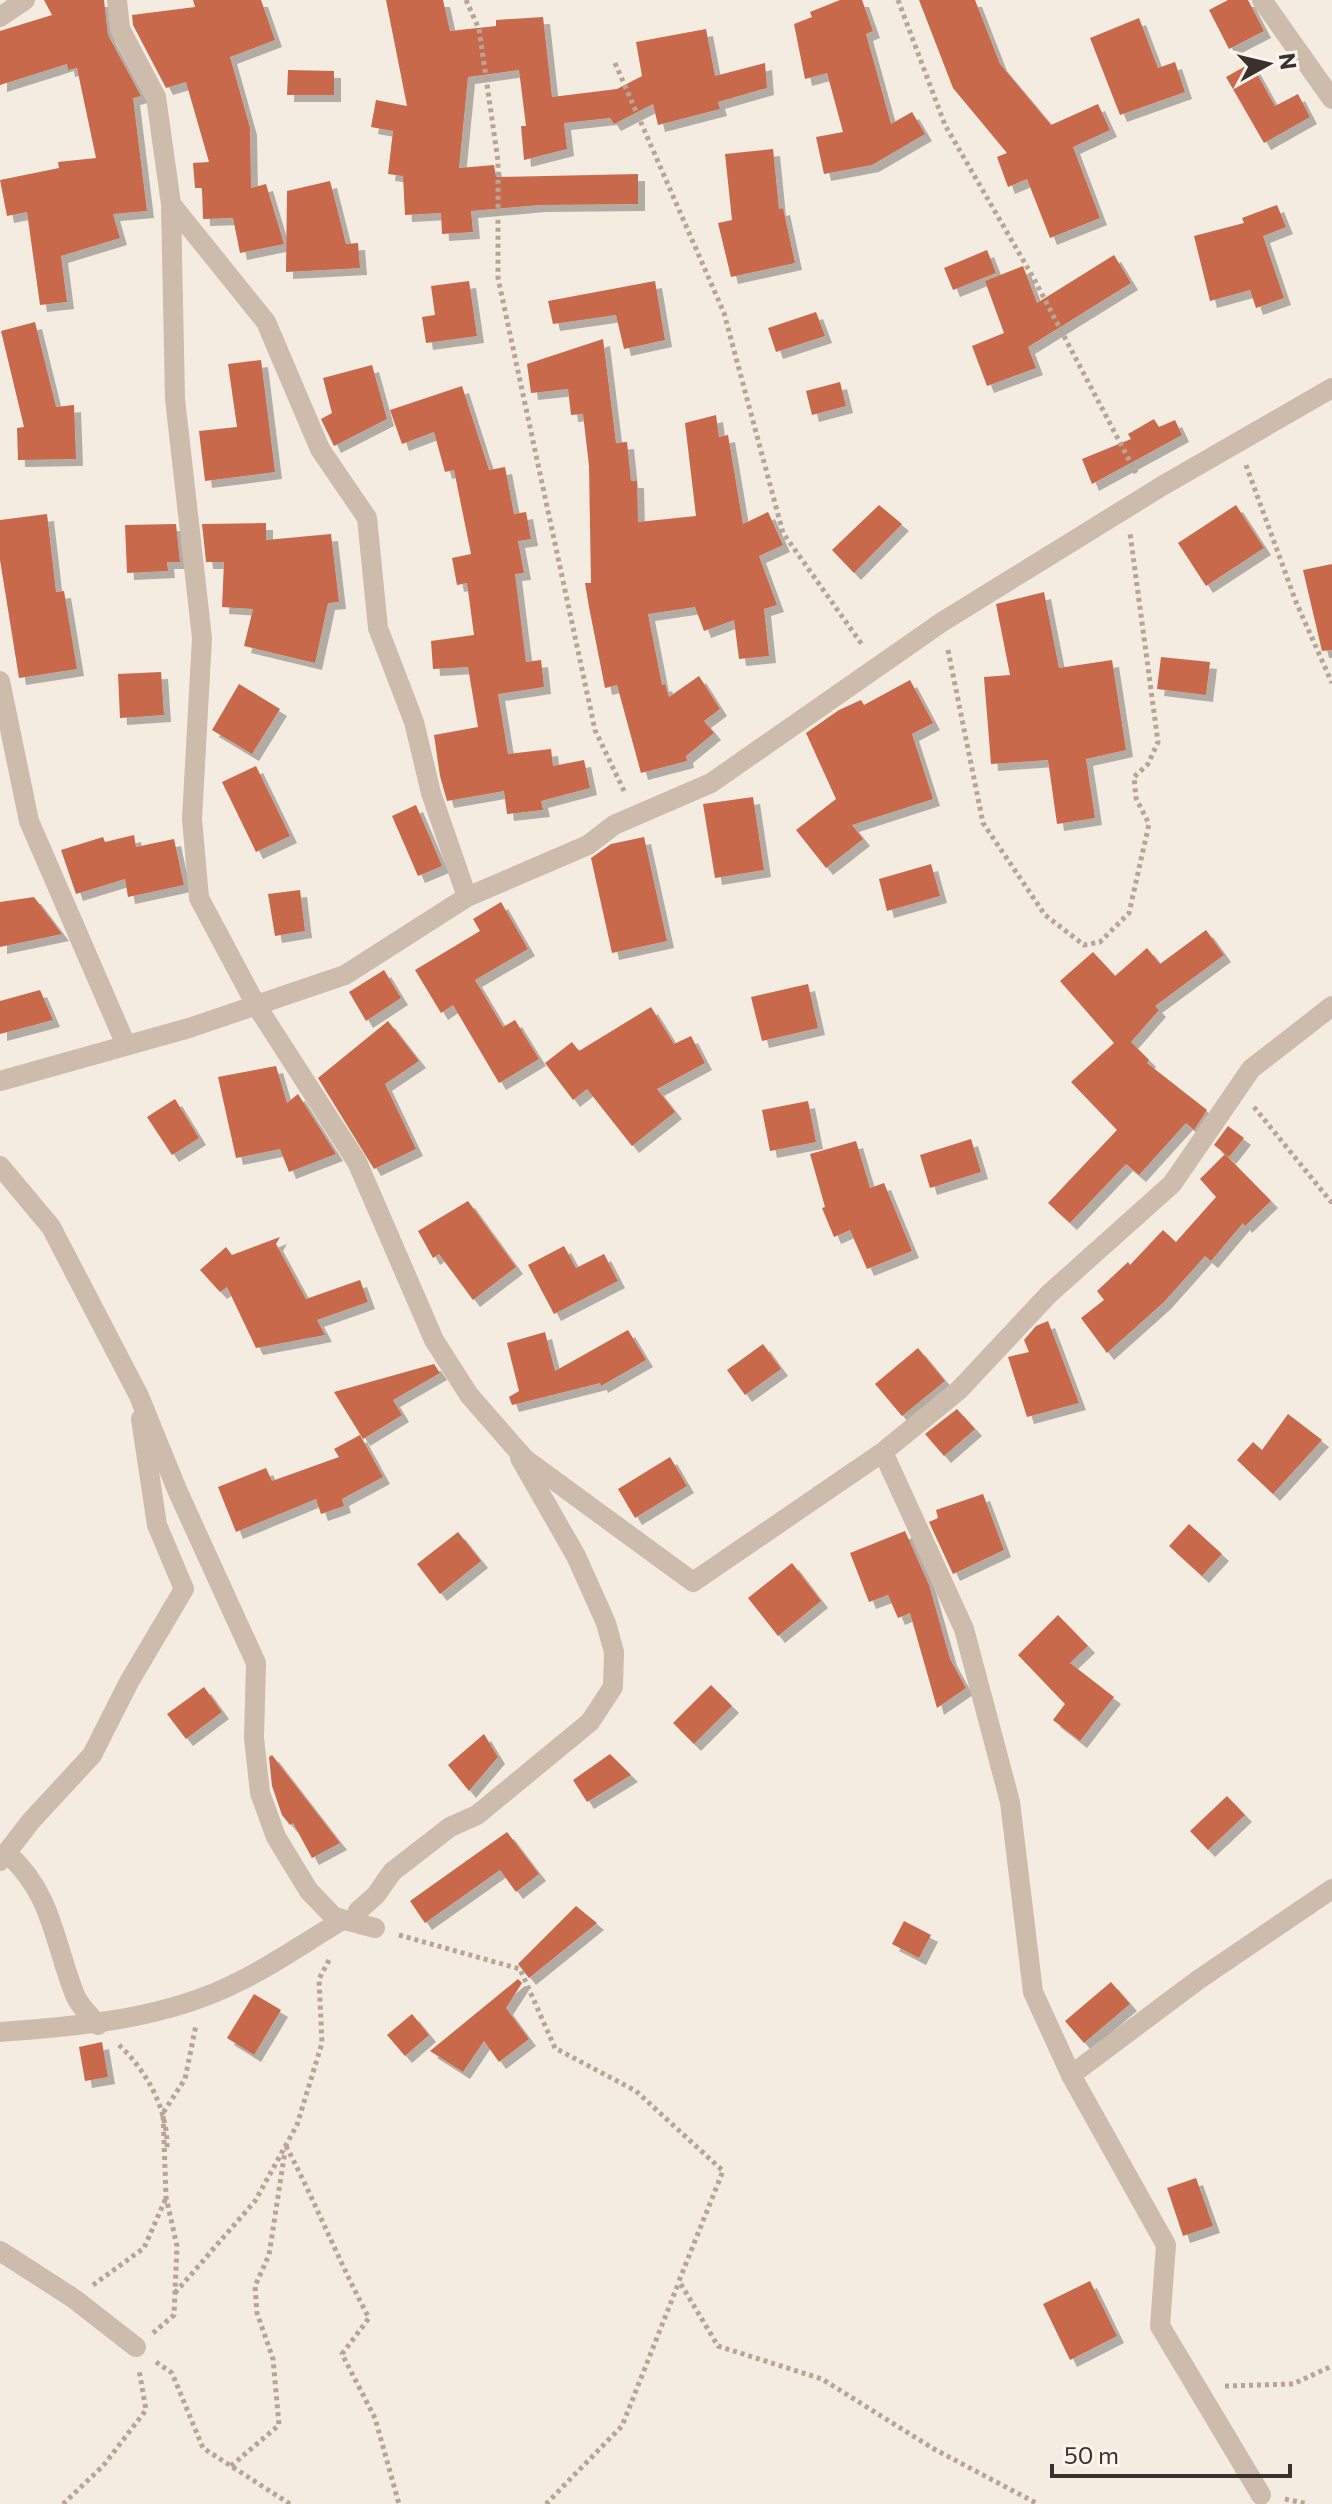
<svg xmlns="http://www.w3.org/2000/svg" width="1332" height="2504" viewBox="0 0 1332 2504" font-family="Commissioner,sans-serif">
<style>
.building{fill:#c8694b;filter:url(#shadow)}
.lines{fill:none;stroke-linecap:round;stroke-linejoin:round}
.path{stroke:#b9a596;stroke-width:5;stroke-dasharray:4 4;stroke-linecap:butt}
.minor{stroke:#cdbbac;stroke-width:20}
</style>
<defs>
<filter id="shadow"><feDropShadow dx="7" dy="7" stdDeviation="0" flood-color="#0004"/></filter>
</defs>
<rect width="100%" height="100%" fill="#f4ebe1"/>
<g class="building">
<path d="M44,0H104L108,35L141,96L133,98L147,211L113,214L120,238L61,256L67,302L40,305L27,212L7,216L0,180L59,168L58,162L96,158L77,68L68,70L67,64L0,85V31L52,15Z"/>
<path d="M193,0H261L275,40L230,57L250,128L251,188L266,184L284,244L240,253L233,218L203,219L202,188H195L193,163L209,162L186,82L166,88L133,25L132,15L195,7Z"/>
<path d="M386,0H443L450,31L496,26V20L543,17L552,97L617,89L642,76L636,42L706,29L715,76L765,63L767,88L718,102L720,109L658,125L653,104L614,124L610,118L564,123L567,149L524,160L521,126H526L519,70L468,77L459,168L494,165L496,177L638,174V204L539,205L471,211L473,232L442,234L441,213L405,215L403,176L388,174L393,131L371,127L376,100L407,106Z"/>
<path d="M840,0H862L873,31L866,34L891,124L912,112L925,134L872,165L824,174L816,137L843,132L827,73L805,79L794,24L812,17L810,12Z"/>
<path d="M919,0H975L1000,64L1051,125L1098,104L1110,130L1073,147L1100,218L1050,238L1027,179L1008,187L997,157L1007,153L953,88Z"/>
<path d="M1228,0H1248L1264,31L1229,49L1209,10Z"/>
<path d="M1139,18L1158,68L1175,62L1185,92L1120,115L1090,38Z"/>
<path d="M1251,63L1275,106L1298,94L1310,117L1264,143L1226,77Z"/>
<path d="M288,70L334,71V95H287Z"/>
<path d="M773,149L779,209L783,208L795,263L731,277L718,223L732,220L725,154Z"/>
<path d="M330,181L346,244L358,243L360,268L286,272L287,191Z"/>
<path d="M1277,205L1286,227L1263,236L1284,298L1256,308L1250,290L1210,301L1194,236L1244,223L1242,218Z"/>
<path d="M987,250L996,273L953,290L944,268Z"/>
<path d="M1114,255L1131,283L1028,347L1036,368L987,386L972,346L1004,333L985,281L1023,266L1037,303Z"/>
<path d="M469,281L477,336L426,343L422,317L435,315L431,286Z"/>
<path d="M655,281L665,340L624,349L616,315L553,324L548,301Z"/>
<path d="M816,312L825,336L776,352L768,328Z"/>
<path d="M35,322L56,407L74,405L76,459L18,460L17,428L24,427L1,331Z"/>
<path d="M603,339L616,443L627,442L631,481H637L638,522L696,516L685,423L716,415L719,437L728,435L743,524L768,512L783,545L759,556L777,605L764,609L769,656L739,659L734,620L704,631L695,607L648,614L662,685L665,684L669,697L699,676L720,709L704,721L714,733L686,756L687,761L641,773L617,685L605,688L589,607L585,583H591L589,466L583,414L571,415L568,389L531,393L527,364Z"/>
<path d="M261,360L275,472L205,481L199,431L237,427L228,364Z"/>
<path d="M372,365L387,419L334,446L321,419L332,413L323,378Z"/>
<path d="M840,382L846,406L812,415L806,391Z"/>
<path d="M462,386L489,470L505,467L514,514L526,512L531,539L518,541L524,573L515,574L526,662L541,660L544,687L498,694L508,754L551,749L553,766L584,760L590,788L541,801L543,810L507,814L504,791L447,801L440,776L434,735L478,727L468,667L433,669L431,641L474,635L467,583L457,585L452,558L471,554L454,470L445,472L434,432L402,444L390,410Z"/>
<path d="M1154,419L1159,427L1175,420L1182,435L1092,484L1082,459L1131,439L1128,434Z"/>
<path d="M879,505L902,524L854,573L832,550Z"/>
<path d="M1236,505L1264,548L1206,586L1178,543Z"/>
<path d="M47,514L56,592L64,591L77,669L19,678L0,560V520Z"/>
<path d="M266,523V540L331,534L339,602L328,603L315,663L244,646L253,609L222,607L224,562H206L202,524Z"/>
<path d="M176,524L180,562H167L168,571L127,573L125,525Z"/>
<path d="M1332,564V650L1322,651L1303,570Z"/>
<path d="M1044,592L1059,668L1112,660L1126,750L1086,759L1095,818L1057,824L1048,760L991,764L984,677L1010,675L996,604Z"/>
<path d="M1161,657L1210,662L1206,695L1157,689Z"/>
<path d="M161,672L164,715L120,718L118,674Z"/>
<path d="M910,680L933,723L912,734L933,799L852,825L863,839L826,868L796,830L836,799L806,733L839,710L861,700L864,705Z"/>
<path d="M239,684L280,709L252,754L212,730Z"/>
<path d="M256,766L290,836L256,852L222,782Z"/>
<path d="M753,797L764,870L715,878L703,804Z"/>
<path d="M416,805L442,866L418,876L392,816Z"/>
<path d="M134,835L136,847L174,839L184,885L128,897L125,879L76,894L61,850L103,837L105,842Z"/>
<path d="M644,837L667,941L612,953L591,858L611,844Z"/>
<path d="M931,864L940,896L887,911L879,879Z"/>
<path d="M300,890L305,931L275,936L268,894Z"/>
<path d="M34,897L62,934L0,947V902Z"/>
<path d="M501,902L528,949L475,980L503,1027L515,1020L539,1059L499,1083L453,1005L441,1013L415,970L480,931L473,919Z"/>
<path d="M1206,930L1224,955L1155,1006L1159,1010L1131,1042L1149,1060L1147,1063L1207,1110L1194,1130L1186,1123L1139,1175L1126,1164L1070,1223L1048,1203L1117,1130L1071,1082L1114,1043L1060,981L1093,952L1115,976L1147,948L1160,964Z"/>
<path d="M384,970L401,998L366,1021L349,992Z"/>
<path d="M808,984L818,1028L762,1041L751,997Z"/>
<path d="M40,990L53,1020L0,1034V1001Z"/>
<path d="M651,1007L674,1044L691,1036L705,1063L657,1089L675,1112L632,1146L587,1089L573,1100L545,1063L572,1042L579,1051Z"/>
<path d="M388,1021L419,1061L385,1084L416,1149L374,1169L318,1078Z"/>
<path d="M276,1066L287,1103L298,1094L336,1154L289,1172L280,1149L236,1158L218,1077Z"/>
<path d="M175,1099L199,1138L172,1155L147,1117Z"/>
<path d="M808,1101L816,1142L770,1151L762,1110Z"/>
<path d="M1228,1126L1244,1138L1229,1157L1214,1145Z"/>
<path d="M971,1139L981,1172L930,1188L920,1155Z"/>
<path d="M856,1141L870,1188L884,1183L912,1251L867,1269L850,1230L834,1237L822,1208L825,1207L810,1154Z"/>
<path d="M1225,1154L1271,1201L1245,1226L1243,1223L1211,1261L1205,1256L1164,1302L1107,1353L1081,1318L1104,1300L1097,1291L1128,1262L1130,1265L1163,1230L1176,1242L1216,1197L1200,1179Z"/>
<path d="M468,1201L516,1267L473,1300L439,1254L433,1258L418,1231Z"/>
<path d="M280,1237L276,1244L306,1299L360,1280L368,1302L317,1320L325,1335L256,1348L227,1287L220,1292L200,1270L226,1247L232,1255Z"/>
<path d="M564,1246L576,1268L604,1254L618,1281L554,1314L528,1265Z"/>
<path d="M1048,1321L1079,1403L1027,1417L1008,1357L1029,1352L1024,1340L1036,1326Z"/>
<path d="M628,1330L646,1360L601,1386L600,1383L512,1405L509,1397L519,1391L507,1343L545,1332L555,1371Z"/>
<path d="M763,1344L781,1369L745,1395L727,1370Z"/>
<path d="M918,1348L945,1381L902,1416L875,1384Z"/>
<path d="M434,1364L440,1373L393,1400L402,1415L363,1439L334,1392Z"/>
<path d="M957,1409L975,1429L944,1456L925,1434Z"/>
<path d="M1288,1414L1322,1440L1273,1494L1237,1460L1253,1442L1262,1450Z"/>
<path d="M360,1435L383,1477L342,1499L344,1506L321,1514L316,1499L236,1532L218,1487L266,1468L272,1481L339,1457L334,1449Z"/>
<path d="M670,1457L687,1486L635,1518L618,1489Z"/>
<path d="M983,1494L1004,1550L953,1574L929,1522L938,1518L936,1510Z"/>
<path d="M1189,1524L1222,1554L1202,1576L1169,1546Z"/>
<path d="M905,1531L929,1585L950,1659L966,1688L937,1708L910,1613L898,1618L888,1595L869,1602L850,1553Z"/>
<path d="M458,1532L481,1561L440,1594L417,1564Z"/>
<path d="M792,1563L821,1601L778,1636L748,1598Z"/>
<path d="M1058,1615L1088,1646L1070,1663L1114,1697L1080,1741L1053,1720L1065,1704L1018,1655Z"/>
<path d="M711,1685L732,1706L694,1744L673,1723Z"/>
<path d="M204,1687L222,1712L186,1739L167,1714Z"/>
<path d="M484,1734L498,1757L469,1791L448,1765Z"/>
<path d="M610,1754L631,1775L587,1802L573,1780Z"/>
<path d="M272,1755L340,1843L312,1858L293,1823L290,1825L282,1815L272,1786L269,1757Z"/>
<path d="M1227,1796L1245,1815L1208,1850L1190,1831Z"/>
<path d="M507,1832L539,1874L516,1892L500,1870L425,1923L410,1901Z"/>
<path d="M576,1906L597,1923L529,1978L518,1964Z"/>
<path d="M904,1921L931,1935L919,1958L892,1944Z"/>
<path d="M518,1979L522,1983L506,2008L529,2039L499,2062L484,2041L463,2072L430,2051Z"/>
<path d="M1111,1982L1130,2004L1084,2043L1065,2021Z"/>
<path d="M254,1994L281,2010L254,2055L227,2038Z"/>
<path d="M412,2014L429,2035L405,2056L387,2035Z"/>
<path d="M102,2042L108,2077L85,2081L79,2047Z"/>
<path d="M1196,2178L1213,2226L1183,2236L1167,2188Z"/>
<path d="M1090,2281L1117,2336L1070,2360L1043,2304Z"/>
</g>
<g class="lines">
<g class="path">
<path d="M466,0L479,29L498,161V278L595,730L625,793"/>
<path d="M898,0L945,125L1034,279L1136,473"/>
<path d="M615,63L724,313L783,533L863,646"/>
<path d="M1246,465L1296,602L1332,683"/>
<path d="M948,650L983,823L1045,915L1084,945L1100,942L1129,913L1149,824L1136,798L1134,777L1148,764L1158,742L1130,533"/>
<path d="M1254,1107L1332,1203"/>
<path d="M399,1935L520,1969L555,2048L636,2091L723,2171L679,2281L718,2346L822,2379L934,2449L1038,2504"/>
<path d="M119,2045C147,2071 168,2110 167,2148"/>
<path d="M286,2146C316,2203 339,2262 369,2318L342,2354L375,2418L399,2504"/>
<path d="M93,2285L144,2248L166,2198"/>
<path d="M175,2293L255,2201L297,2125L322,2043L319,1979L329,1960"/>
<path d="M153,2333L174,2315L177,2246L166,2197L163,2113L185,2079L196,2025"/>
<path d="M156,2362L172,2373L203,2448L290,2504"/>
<path d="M1225,2386L1293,2384L1332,2366"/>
<path d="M231,2466L279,2425L273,2359L257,2313L255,2286L269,2255L285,2151"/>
<path d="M1285,2499L1308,2504"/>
<path d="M63,2504L103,2466L146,2410L139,2370"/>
<path d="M546,2504L622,2426L679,2282"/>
</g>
<g class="minor">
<path d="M117,0L120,29L156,97L171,204L175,399L202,638L192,819L199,898L256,1005L357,1162L434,1340L469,1395L525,1459L693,1582L883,1452L959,1390L1049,1294L1172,1184L1251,1069L1332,1006"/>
<path d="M1262,0L1332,99"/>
<path d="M0,17L25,0"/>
<path d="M171,204L266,322L320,449L367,518L378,628L414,722L431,793L467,897"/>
<path d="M0,681L29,821L126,1045"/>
<path d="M0,1081L189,1028L345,975L467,897L588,845L614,825L711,783L942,622L1162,486L1332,388"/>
<path d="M0,1166L51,1227L139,1396L178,1492L256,1663L254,1738L260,1793L276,1837L309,1891L334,1917L375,1928"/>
<path d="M883,1452L964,1629L1010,1802L1033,1992L1071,2075L1166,2245L1160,2326L1261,2495"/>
<path d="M8,1854C53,1895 54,1943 75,1995C79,2006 91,2016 98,2025"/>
<path d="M0,1861L31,1821L92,1755L129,1682L184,1589L157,1525L141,1419"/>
<path d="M358,1911L376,1895L392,1872L450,1827L477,1815L590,1722L613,1687L614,1652L606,1623L576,1556L520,1458"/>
<path d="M0,2032C81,2026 167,2019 240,1981C275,1964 307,1941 341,1921"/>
<path d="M1071,2075L1198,1980L1332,1889"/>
<path d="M0,2251L73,2298L136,2347"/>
</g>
</g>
<g transform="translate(1268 64) rotate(82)" stroke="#fbf5ee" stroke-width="6" paint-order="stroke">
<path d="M0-6L14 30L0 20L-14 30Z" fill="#3b302b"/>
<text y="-12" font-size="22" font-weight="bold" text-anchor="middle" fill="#3b302b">N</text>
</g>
<path d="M1052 2464v12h238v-12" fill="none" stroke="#3b302b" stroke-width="4"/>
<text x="1064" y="2464" font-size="24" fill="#3b302b" stroke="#fbf5ee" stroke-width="6" paint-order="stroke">50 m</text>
</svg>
